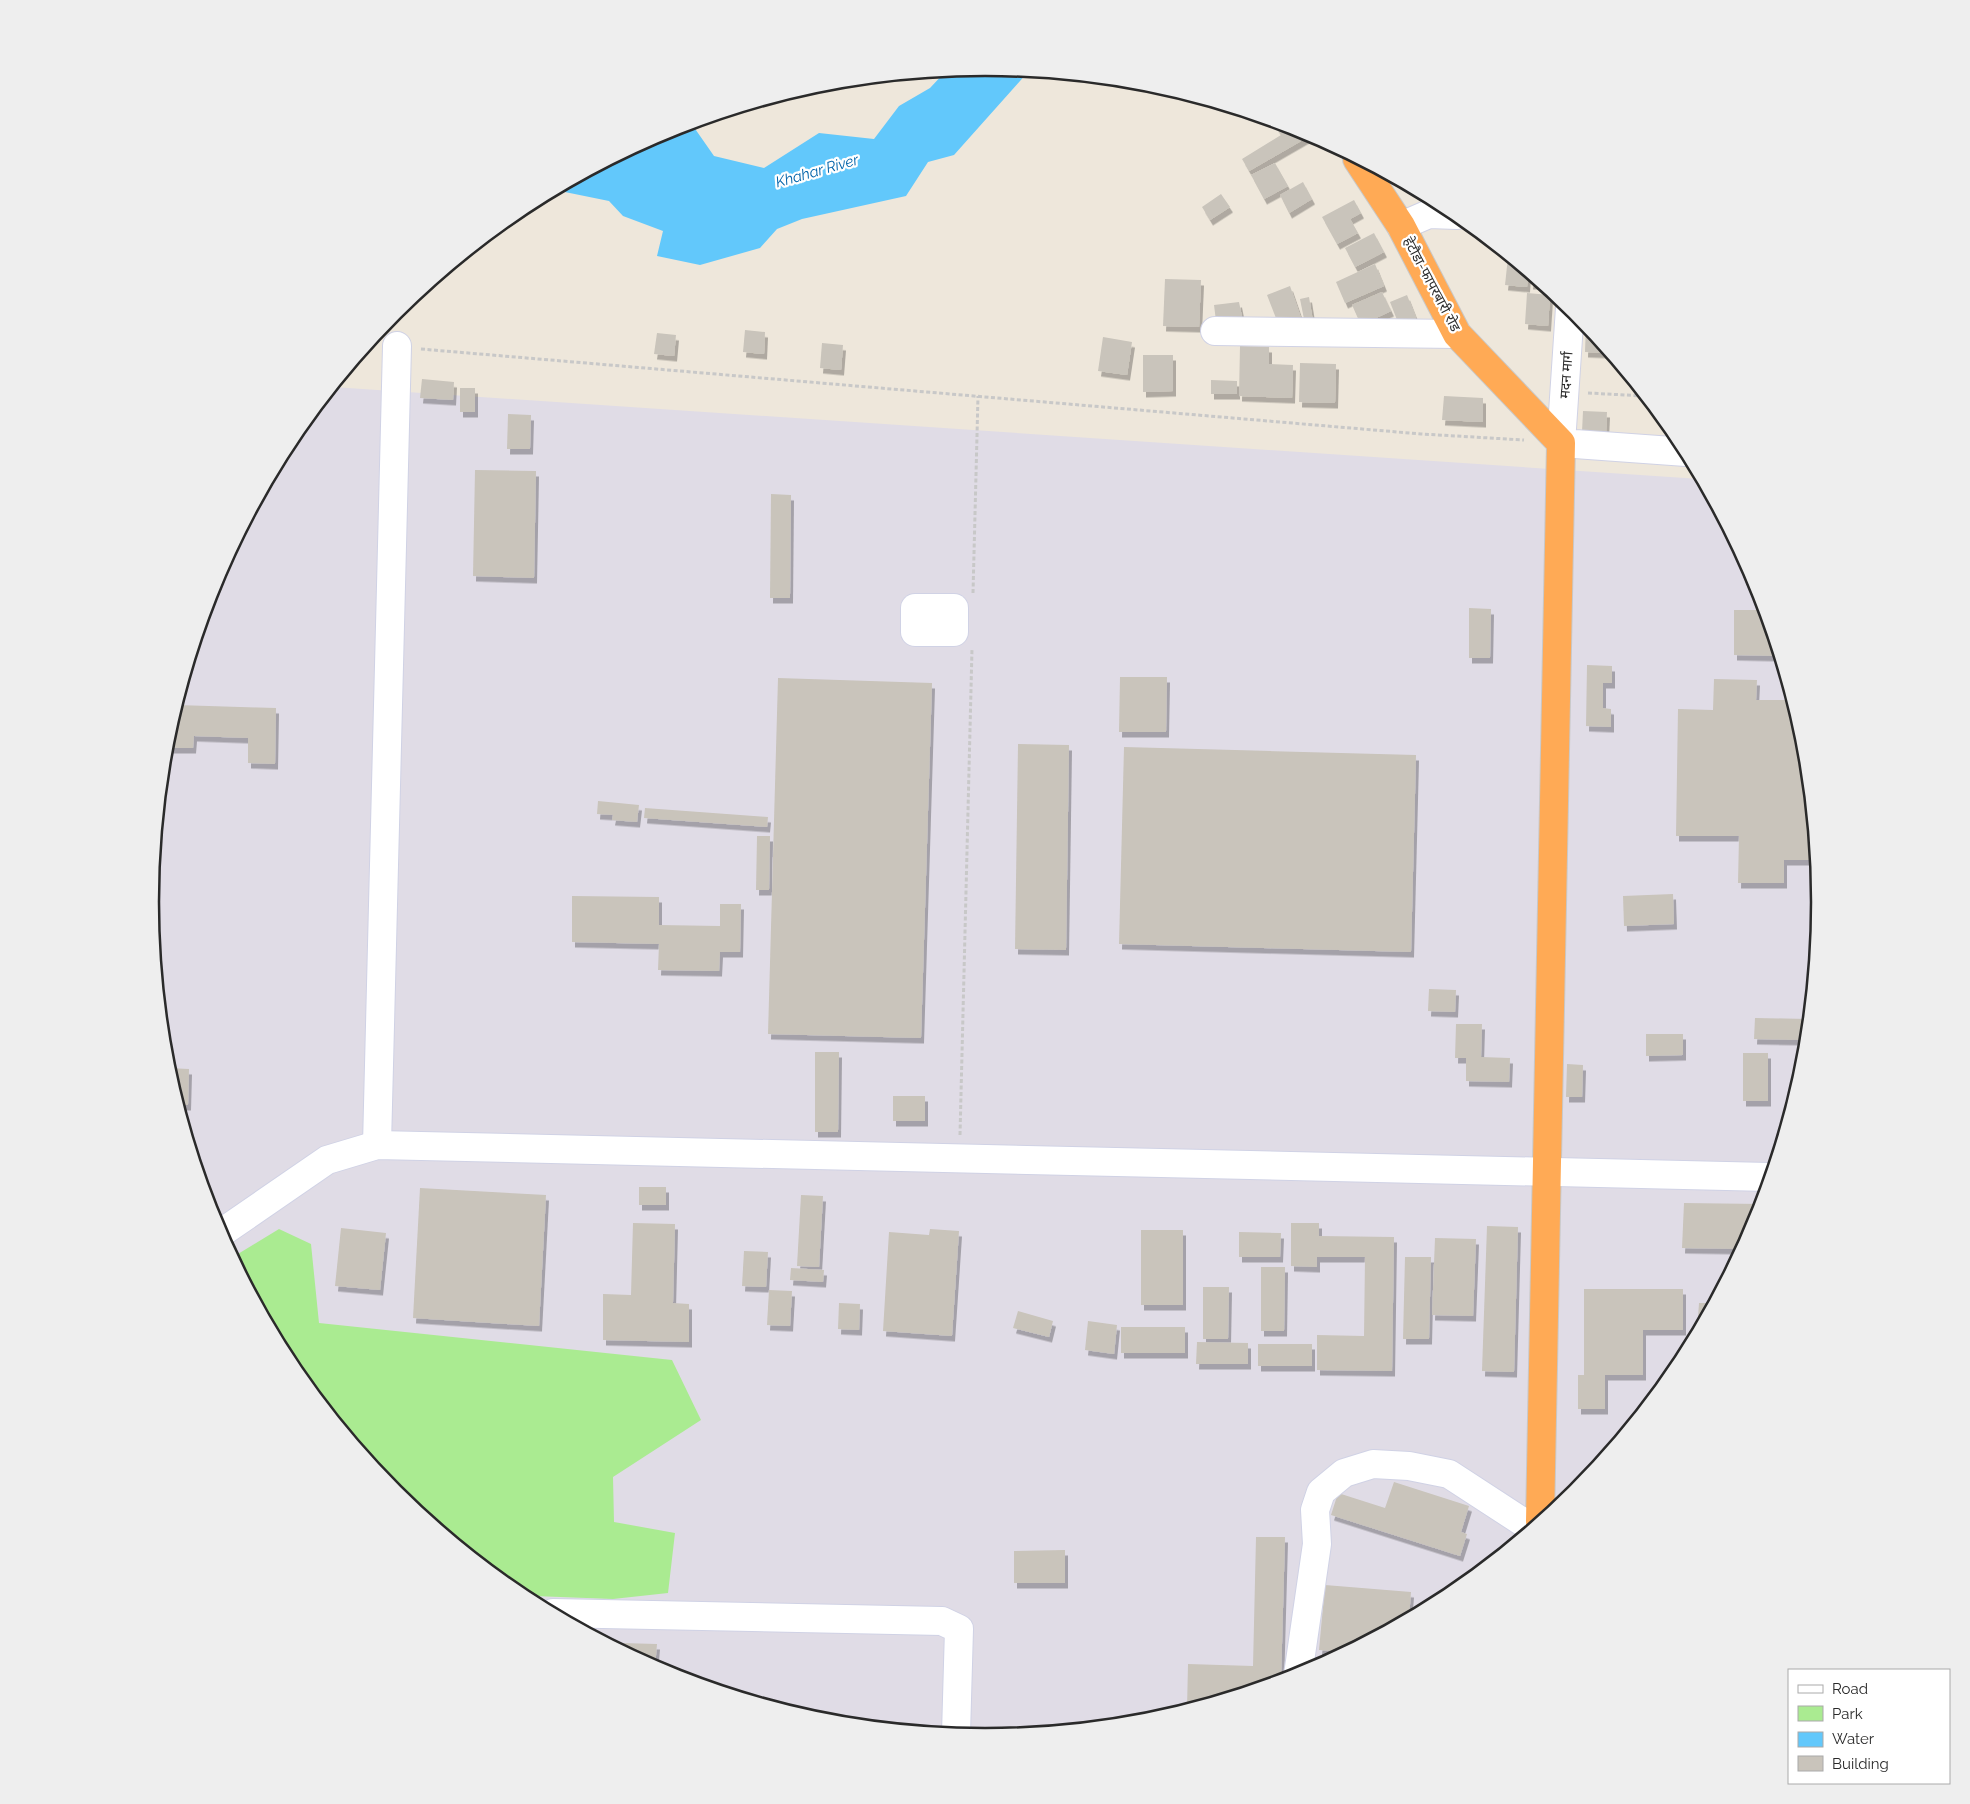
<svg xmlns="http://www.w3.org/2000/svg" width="1970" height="1804" viewBox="0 0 1970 1804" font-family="Raleway,'Noto Sans Devanagari',sans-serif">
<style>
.industrial{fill:#e0dce6}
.green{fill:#aaeb91}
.water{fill:#62c8fb}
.building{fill:#c9c4bb;filter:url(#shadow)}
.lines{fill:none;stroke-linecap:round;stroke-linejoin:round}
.minor-casing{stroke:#d0d2e5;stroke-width:30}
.highway-casing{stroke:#c8c8c8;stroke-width:30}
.path{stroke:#c8c8c8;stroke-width:3;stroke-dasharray:4 2.5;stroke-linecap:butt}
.minor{stroke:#fff;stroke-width:28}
.highway{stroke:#fa5;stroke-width:28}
.labels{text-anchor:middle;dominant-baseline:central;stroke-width:4.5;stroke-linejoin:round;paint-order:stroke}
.street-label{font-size:14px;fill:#2a2a2a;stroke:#fff}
.water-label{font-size:15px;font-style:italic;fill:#0063a9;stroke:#fff}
.rim{fill:none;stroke:#2a2a2a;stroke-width:2.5}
</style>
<defs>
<filter id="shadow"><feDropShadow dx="3" dy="5.5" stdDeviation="0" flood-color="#0004"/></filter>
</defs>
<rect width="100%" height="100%" fill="#eee7db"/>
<path class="industrial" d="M333,387L1700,479L1756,583L1804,739L1819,902L1803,1065L1756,1222L1679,1366L1575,1492L1448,1596L1304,1673L1148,1721L985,1736L822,1720L665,1673L521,1596L395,1492L291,1365L214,1221L166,1065L151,902L167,739L214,582L291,438Z"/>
<path class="green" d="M279,1229L311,1244L319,1323L672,1360L701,1420L613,1477L614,1522L675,1533L668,1593L613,1599L534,1596L533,1602L521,1596L395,1492L291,1365L233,1257Z"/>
<path class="water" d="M985,68L1028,72L954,155L928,162L906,196L802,219L777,229L760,248L700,265L657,256L663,231L623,216L609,201L555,190L666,131L691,123L714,156L764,168L819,133L874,139L899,106L930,88L946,71Z"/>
<g class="building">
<path d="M1273,122L1304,131L1308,137L1249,171L1242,159L1281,135Z"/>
<path d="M1275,163L1288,186L1264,199L1251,175Z"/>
<path d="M1303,182L1312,199L1289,213L1280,195Z"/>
<path d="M1221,194L1230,207L1210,220L1202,207Z"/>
<path d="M1354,200L1361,213L1350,219L1358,233L1337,244L1322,217Z"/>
<path d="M1374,233L1384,252L1355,267L1345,248Z"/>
<path d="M1508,257L1528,273L1527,287L1505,285Z"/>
<path d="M1375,264L1384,286L1345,303L1336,282Z"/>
<path d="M1531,276L1537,281L1542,284H1530Z"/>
<path d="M1165,279L1201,280L1199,327L1163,326Z"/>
<path d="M1290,286L1301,318L1279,326L1267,295Z"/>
<path d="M1382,292L1391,311L1361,325L1352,305Z"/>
<path d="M1527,293L1550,295L1548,326L1525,324Z"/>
<path d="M1407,295L1416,318L1399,325L1390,302Z"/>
<path d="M1309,297L1313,322L1305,324L1300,299Z"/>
<path d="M1239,302L1242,317L1216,321L1214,305Z"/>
<path d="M1586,325L1609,353L1585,352Z"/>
<path d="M745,330L765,332L764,354L743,352Z"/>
<path d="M657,333L676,335L674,356L654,354Z"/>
<path d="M1103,337L1132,342L1127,375L1098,371Z"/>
<path d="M822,343L843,345L841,370L820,368Z"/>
<path d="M1240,346L1269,347V364L1293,365L1292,398L1239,396Z"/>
<path d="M1143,355H1173V391L1143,392Z"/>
<path d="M1300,363L1336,364L1335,403L1299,402Z"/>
<path d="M422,379L454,382L453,400L420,398Z"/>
<path d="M1211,380L1237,381V394H1211Z"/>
<rect x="460" y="388" width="15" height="24"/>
<path d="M1444,396L1483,398V422L1442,420Z"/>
<path d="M1583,411L1607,412L1606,433L1582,432Z"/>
<path d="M508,414L531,415L530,449H507Z"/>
<path d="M475,470L536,471L534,578L473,576Z"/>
<path d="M771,494L791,495L790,598H770Z"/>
<path d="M1469,608L1491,609L1490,658H1469Z"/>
<path d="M1734,610H1764L1778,656L1734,655Z"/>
<path d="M1587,665L1612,666V683H1603V708L1611,709V727L1586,726Z"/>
<path d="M1120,677H1167L1166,732H1119Z"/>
<path d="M778,678L932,683L921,1038L768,1034Z"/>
<path d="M1714,679L1757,680L1756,700H1792V723H1799L1804,739L1815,860H1784V883H1738L1739,836H1676L1678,709L1713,710Z"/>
<path d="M177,705L276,708L275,764L248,763V738L194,736L193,748H167V737Z"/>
<path d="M1018,744L1069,745L1066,950L1015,949Z"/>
<path d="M1124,747L1416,755L1411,952L1119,944Z"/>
<path d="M598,801L639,805L637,822L612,820L613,815L597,814Z"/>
<path d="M645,808L768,817L767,827L644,818Z"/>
<path d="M757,836H770L769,890H756Z"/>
<path d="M1673,894L1674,924L1624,926L1623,896Z"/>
<path d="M572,896L659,897V925L720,926V904H741L740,952H720L719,971L658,970L659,944L572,942Z"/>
<path d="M1429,989L1456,990L1455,1012L1428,1011Z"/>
<path d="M1755,1018L1808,1019L1806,1040L1754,1039Z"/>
<path d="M1456,1024H1482L1481,1057L1510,1058L1509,1082L1466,1081V1058H1455Z"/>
<path d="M1646,1034H1683V1055L1646,1056Z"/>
<path d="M815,1052H839L838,1132H815Z"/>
<rect x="1743" y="1053" width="25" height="48"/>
<path d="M1567,1064L1583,1065L1582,1097H1566Z"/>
<path d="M168,1068L189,1069L188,1105H179Z"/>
<rect x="893" y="1096" width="32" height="25"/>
<rect x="639" y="1187" width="27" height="18"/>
<path d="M420,1188L546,1195L539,1326L413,1318Z"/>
<path d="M801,1195L823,1196L819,1267L797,1266Z"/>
<path d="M1684,1203L1761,1204L1756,1222L1741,1249L1682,1248Z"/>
<path d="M633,1223L675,1224L673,1303L689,1304V1342L603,1340V1294L631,1295Z"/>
<path d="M1291,1223H1319V1236L1394,1237L1392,1371L1317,1370V1335L1364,1336L1365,1257H1317V1267L1291,1266Z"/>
<path d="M1487,1226L1518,1227L1514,1372L1482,1371Z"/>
<path d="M341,1228L386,1233L380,1290L335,1286Z"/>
<path d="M930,1229L959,1231L952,1336L883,1331L889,1232L929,1235Z"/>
<rect x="1141" y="1230" width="42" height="75"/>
<path d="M1239,1232L1281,1233L1280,1257H1239Z"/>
<path d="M1435,1238L1476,1239L1473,1316L1432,1315Z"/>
<path d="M744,1251L768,1252L766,1287L742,1286Z"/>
<path d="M1405,1257H1431L1429,1339H1403Z"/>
<path d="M1261,1267H1285L1284,1331H1261Z"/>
<path d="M791,1268L824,1270L823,1282L790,1280Z"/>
<path d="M1203,1287H1229L1228,1339H1203Z"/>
<path d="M1584,1289H1683V1330H1643V1375H1605V1409H1578V1375H1584Z"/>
<path d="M769,1290L792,1291L790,1326L767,1325Z"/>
<path d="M839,1303L860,1304L859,1330L838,1329Z"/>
<path d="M1699,1303H1712L1697,1332Z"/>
<path d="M1018,1311L1053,1321L1049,1337L1013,1328Z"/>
<path d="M1088,1321L1117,1325L1114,1354L1085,1350Z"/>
<rect x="1121" y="1327" width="64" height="26"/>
<path d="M1197,1342L1248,1343V1364H1196Z"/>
<rect x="1258" y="1344" width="54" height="22"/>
<path d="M1394,1482L1469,1506L1461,1532L1467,1534L1460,1556L1331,1515L1338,1493L1385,1508Z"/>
<path d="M1256,1537H1285L1281,1680L1187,1709L1188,1664L1253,1666Z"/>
<path d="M1065,1550V1583H1014V1551Z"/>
<path d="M1325,1585L1411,1592L1409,1617L1343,1652L1319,1650Z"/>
<path d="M621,1643L657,1644L655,1667L620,1649Z"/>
</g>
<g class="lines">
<g class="minor-casing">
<g id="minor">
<path d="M1401,226L1429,214L1457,215"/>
<path d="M1570,308L1561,443L1686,452"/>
<path d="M1215,331L1457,334"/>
<rect x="915" y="608" width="39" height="24"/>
<path d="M377,1145L397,346"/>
<path d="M221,1233L327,1160L377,1145L1769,1177"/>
<path d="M553,1613L942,1621L959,1629L956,1734"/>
<path d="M1298,1675L1317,1544L1315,1510L1321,1492L1344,1473L1373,1464L1409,1466L1449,1474L1532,1528"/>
</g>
</g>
<g class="highway-casing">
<path id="highway" d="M1357,159L1401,226L1457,334L1561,443L1540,1521"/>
</g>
<g class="path">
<path d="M421,349L1421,434L1524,440"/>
<path d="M1588,393L1644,396"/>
<path d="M973,593L978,396"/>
<path d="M960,1135L972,649"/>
</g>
<use href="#minor" class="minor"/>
<use href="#highway" class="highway"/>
</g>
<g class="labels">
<g class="street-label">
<text transform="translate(1432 284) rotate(62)">हेटौडा-फापरबारी रोड</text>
<text transform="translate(1566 375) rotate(-86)">मदन मार्ग</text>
</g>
<g class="water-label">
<text transform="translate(817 171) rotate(-16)">Khahar River</text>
</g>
</g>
<path d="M0 0H1970V1804H0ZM159 902a826 826 0 1 1 1652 0a826 826 0 1 1-1652 0Z" fill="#eee" fill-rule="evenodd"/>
<path class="rim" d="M159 902a826 826 0 1 1 1652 0a826 826 0 1 1-1652 0Z"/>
<rect x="1788" y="1669" width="162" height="115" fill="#ffffff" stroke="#aaaaaa"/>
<rect x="1798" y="1685" width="25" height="8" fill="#ffffff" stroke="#aaaaaa"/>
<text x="1832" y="1694" font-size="15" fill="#2a2a2a">Road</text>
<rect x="1798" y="1706" width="25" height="15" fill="#aaeb91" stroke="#aaaaaa"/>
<text x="1832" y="1719" font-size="15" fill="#2a2a2a">Park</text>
<rect x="1798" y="1732" width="25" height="15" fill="#62c8fb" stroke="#aaaaaa"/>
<text x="1832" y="1744" font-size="15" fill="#2a2a2a">Water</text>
<rect x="1798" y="1756" width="25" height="15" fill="#c9c4bb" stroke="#aaaaaa"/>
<text x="1832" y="1769" font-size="15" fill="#2a2a2a">Building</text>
</svg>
